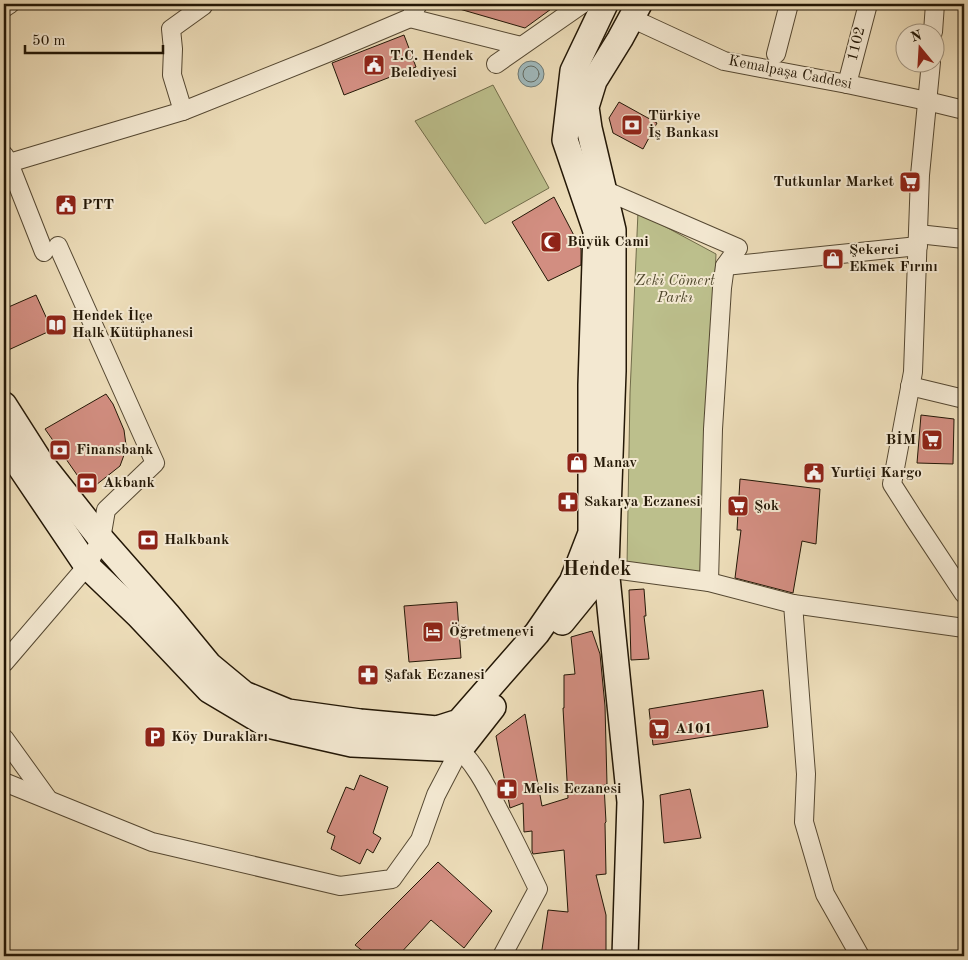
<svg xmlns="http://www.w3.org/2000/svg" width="968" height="960" viewBox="0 0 968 960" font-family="'Old Standard TT',serif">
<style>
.green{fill:#bcbf8c;stroke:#706b49}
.water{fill:#9fb8bb;stroke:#6d7873}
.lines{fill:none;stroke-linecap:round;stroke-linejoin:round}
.shore{stroke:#616860;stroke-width:1}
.building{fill:#d28e81;stroke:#231706}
.street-casing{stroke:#554832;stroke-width:20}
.secondary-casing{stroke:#231706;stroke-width:28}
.street{stroke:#f3e8d1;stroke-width:18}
.secondary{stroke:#f3e8d1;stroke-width:25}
.labels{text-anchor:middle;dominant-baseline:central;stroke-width:4;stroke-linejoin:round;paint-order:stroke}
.street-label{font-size:15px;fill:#231706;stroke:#f3e8d1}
.poi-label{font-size:15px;font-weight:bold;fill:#231706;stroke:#f3e8d1;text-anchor:start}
.park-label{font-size:15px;font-style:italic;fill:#51492e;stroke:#f3e8d1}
.district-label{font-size:20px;font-weight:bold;fill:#231706;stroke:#f3e8d1}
</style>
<rect width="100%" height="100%" fill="#ecdcb8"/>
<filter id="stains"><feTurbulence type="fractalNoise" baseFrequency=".004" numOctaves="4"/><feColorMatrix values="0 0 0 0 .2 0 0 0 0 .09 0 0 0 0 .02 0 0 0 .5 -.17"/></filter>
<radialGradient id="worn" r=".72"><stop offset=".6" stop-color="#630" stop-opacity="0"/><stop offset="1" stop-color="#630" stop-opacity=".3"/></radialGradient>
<g class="green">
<path d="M493,85L549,188L485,224L415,121Z"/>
<path d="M638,212L716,254L700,579L627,566L630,393Z"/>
</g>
<circle class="water" cx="531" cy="74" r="13"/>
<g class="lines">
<circle class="shore" cx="531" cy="74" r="8"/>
</g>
<g class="building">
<path d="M457,4H558L525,28L456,8Z"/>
<path d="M404,35L416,67L344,95L332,63Z"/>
<path d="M619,102L657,123L643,149L613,133L609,118Z"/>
<path d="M554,197L581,249V265L548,281L512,222Z"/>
<path d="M36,295L52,330L4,352V309Z"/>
<path d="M106,394L113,404L124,430L126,445L124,455L120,466L96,485L82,482L45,429Z"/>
<path d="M921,415L954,419L953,464L917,463Z"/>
<path d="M740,479L820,489L816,544L802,541L793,593L735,578L741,530H737Z"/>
<path d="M644,589L646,616H644L649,659L631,660L629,590Z"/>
<path d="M457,602L461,658L409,662L404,606Z"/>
<path d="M592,631L600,654L605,706L607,784L604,785L606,822L605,823L606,874L596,875L606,915V953L565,954V956H541L548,910L568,912L564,850L533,854L532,851V831L524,832L523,803L510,808L496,736L525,714L542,806L568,798L563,708H564V675L575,674L571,637Z"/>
<path d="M763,690L768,727L653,745L649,709Z"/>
<path d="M360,775L388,787L373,833L381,838L373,853L367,849L360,864L331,849L335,836L327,832L346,787L354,790Z"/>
<path d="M690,789L701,838L664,843L660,795Z"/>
<path d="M438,862L492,911L464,948L431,920L398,956H369L355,945Z"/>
</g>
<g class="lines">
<g class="street-casing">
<g id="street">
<path d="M4,8L10,4"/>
<path d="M410,18L521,46"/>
<path d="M631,18L724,61L847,84L927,101L964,110"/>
<path d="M933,32L935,4"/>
<path d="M776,54L789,4"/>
<path d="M931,62L920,175L913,372L892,484L915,520L964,594"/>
<path d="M496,64L582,4"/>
<path d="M847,84L868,4"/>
<path d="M183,111L325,54L410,18L418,4"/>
<path d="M4,155L9,163L44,252"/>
<path d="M9,163L183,111L172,75L173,49L171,29L203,6L204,4"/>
<path d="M604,190L738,248L725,266L722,288L713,429L709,582"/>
<path d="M918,234L964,239"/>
<path d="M725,266L918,246"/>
<path d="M910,386L964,399"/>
<path d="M606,568L709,582L793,604L806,774L804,822L825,894L860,956"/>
<path d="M793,604L964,628"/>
<path d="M4,663L87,566L101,539L106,510L155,463L58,246"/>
<path d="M4,738L48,799"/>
<path d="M452,742C473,760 486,785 498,809C512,835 525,862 538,889L502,956"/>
<path d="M4,782L152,842L340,886L392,879L420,840L436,795L460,749"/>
</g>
</g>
<g class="secondary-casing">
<g id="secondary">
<path d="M4,405L41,463L101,539L167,614L209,665L244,694L288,712L360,722L437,729L459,722L537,633L572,582L591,533V385L596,231L565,140L573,71L605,4"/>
<path d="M4,443L87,566L138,615L209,690L268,725L352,744L460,749L493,707"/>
<path d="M562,622L606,568"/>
<path d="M625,956L630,802L606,568L613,371V230L589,128L586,107L594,81L620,39L639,4"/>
</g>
</g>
<use href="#street" class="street"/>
<use href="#secondary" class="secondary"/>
</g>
<defs>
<g id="civic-square" transform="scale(1.125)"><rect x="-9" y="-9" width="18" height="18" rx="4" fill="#8f2418" stroke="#f3e8d1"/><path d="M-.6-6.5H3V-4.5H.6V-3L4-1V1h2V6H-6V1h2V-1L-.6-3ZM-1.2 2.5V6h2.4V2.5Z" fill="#fff"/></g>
<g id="bank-square" transform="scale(1.125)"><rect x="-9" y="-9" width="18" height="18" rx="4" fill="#8f2418" stroke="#f3e8d1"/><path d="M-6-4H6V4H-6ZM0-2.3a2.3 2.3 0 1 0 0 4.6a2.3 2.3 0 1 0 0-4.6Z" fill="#fff"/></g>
<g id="supermarket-square" transform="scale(1.125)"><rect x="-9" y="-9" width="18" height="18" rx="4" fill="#8f2418" stroke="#f3e8d1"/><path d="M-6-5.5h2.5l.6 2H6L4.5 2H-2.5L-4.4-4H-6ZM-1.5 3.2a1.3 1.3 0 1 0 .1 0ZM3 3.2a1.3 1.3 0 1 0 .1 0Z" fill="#fff"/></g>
<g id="mosque-square" transform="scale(1.125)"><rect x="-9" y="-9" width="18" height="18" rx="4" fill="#8f2418" stroke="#f3e8d1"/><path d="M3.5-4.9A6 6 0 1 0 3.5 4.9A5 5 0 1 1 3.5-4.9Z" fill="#fff"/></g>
<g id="shop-square" transform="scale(1.125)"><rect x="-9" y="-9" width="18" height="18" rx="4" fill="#8f2418" stroke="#f3e8d1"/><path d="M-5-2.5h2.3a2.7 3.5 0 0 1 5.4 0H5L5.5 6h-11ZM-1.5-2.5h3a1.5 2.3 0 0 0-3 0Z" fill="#fff"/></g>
<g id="library-square" transform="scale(1.125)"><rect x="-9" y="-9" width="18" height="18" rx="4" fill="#8f2418" stroke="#f3e8d1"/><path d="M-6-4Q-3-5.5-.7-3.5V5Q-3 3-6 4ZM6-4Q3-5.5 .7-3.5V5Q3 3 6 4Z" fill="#fff"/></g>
<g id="pharmacy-square" transform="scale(1.125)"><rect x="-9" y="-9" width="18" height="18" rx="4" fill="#8f2418" stroke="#f3e8d1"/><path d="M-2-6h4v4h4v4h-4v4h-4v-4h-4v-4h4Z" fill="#fff"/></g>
<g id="hotel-square" transform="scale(1.125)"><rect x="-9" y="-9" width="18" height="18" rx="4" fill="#8f2418" stroke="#f3e8d1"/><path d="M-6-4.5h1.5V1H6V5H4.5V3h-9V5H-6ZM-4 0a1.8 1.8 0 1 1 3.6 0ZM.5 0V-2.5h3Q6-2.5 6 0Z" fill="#fff"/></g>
<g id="parking-square" transform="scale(1.125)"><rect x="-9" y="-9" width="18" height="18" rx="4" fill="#8f2418" stroke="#f3e8d1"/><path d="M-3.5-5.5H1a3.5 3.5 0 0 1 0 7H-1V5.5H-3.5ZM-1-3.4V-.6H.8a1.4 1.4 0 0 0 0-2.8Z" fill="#fff"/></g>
</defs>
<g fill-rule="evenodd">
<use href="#civic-square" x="374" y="65"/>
<use href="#bank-square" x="632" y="125"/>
<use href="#supermarket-square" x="910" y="182"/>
<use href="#civic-square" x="66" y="205"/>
<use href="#mosque-square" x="551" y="242"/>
<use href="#shop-square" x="833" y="259"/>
<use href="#library-square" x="56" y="325"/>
<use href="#supermarket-square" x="932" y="440"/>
<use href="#bank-square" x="60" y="450"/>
<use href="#shop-square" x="577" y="463"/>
<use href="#civic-square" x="814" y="473"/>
<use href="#bank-square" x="87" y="483"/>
<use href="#pharmacy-square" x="568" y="502"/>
<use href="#supermarket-square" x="738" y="506"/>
<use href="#bank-square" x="148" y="540"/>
<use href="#hotel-square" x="433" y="632"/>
<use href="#pharmacy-square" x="368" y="675"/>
<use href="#supermarket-square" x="659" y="729"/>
<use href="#parking-square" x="155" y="737"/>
<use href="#pharmacy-square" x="507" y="789"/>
</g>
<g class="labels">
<g class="street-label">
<text transform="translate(857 44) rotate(-76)">1102</text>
<text transform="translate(790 73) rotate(11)">Kemalpaşa Caddesi</text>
</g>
<g class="poi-label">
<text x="390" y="56">T.C. Hendek<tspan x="390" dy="17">Belediyesi</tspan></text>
<text x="648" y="116">Türkiye<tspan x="648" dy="17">İş Bankası</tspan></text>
<text x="894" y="182" text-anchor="end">Tutkunlar Market</text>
<text x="82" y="205">PTT</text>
<text x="567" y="242">Büyük Cami</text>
<text x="849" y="250">Şekerci<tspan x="849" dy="17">Ekmek Fırını</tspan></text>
<text x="72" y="316">Hendek İlçe<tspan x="72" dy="17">Halk Kütüphanesi</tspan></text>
<text x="916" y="440" text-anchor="end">BİM</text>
<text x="76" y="450">Finansbank</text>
<text x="593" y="463">Manav</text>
<text x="830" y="473">Yurtiçi Kargo</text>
<text x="103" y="483">Akbank</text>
<text x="584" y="502">Sakarya Eczanesi</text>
<text x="754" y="506">Şok</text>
<text x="164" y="540">Halkbank</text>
<text x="449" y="632">Öğretmenevi</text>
<text x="384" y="675">Şafak Eczanesi</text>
<text x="675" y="729">A101</text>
<text x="171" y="737">Köy Durakları</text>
<text x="523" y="789">Melis Eczanesi</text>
</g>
<g class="park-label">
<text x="675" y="281">Zeki Cömert<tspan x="675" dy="17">Parkı</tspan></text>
</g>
<g class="district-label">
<text x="597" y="570">Hendek</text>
</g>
</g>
<rect width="968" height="960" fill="none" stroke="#ecdcb8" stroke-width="20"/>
<rect x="5" y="5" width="958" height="950" fill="none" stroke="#231706" stroke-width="2.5"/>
<rect x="10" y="10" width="948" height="940" fill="none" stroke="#231706"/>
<g transform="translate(920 48) rotate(342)"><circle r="24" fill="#f3e8d1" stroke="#a09480"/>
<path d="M0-4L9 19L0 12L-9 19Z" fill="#8f2418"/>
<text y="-8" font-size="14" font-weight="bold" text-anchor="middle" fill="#231706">N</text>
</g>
<path d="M25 45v8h138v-8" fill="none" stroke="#231706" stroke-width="2.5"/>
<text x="32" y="45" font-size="15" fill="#231706" stroke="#f3e8d1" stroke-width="4" paint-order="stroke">50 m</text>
<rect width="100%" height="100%" filter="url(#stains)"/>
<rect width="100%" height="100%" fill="url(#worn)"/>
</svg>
